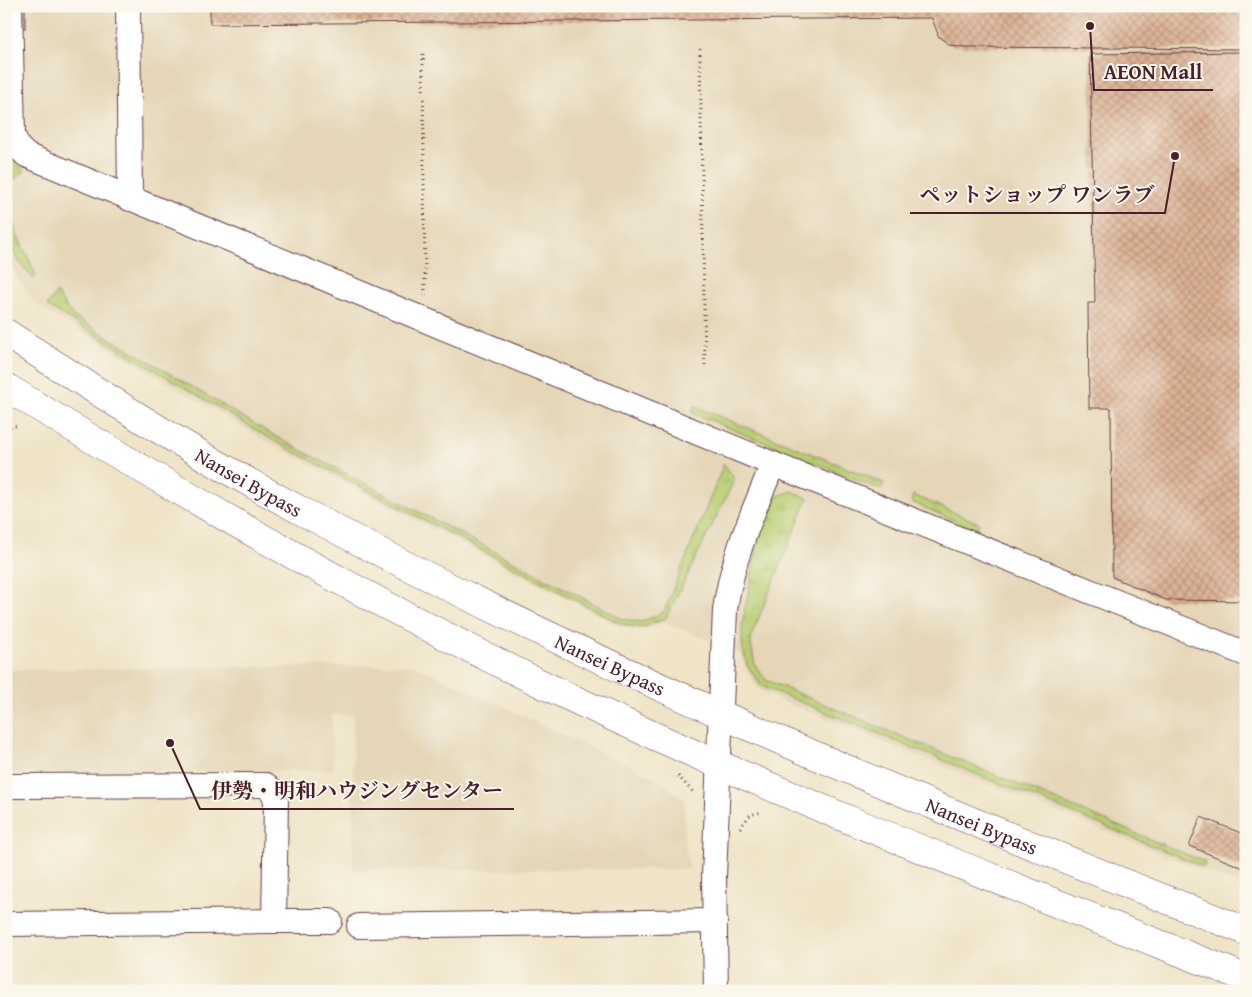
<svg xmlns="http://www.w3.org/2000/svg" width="1252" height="997" viewBox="0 0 1252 997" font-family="'Gentium Book Plus','Noto Serif JP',serif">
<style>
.built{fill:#e4d6b7}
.grass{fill:url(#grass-tufts);stroke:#80764e}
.building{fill:url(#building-cross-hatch)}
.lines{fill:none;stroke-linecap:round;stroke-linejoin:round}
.minor-casing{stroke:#633d42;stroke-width:26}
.highway-casing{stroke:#633d42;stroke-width:29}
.path{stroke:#633d42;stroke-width:3;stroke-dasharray:1 4;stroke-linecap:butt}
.minor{stroke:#fff;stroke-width:24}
.highway{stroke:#fff;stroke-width:28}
.labels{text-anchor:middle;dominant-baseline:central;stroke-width:4;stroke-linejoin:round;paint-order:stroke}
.street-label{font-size:20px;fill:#4a1f2b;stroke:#fbf7ec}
.leader{fill:none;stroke:#4a1f2b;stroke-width:2}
.callout-dot{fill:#4a1f2b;stroke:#fbf7ec;stroke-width:2}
.callout-label{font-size:21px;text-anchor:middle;font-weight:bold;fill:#4a1f2b;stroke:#fbf7ec;stroke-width:4;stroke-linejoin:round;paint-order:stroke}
</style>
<defs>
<pattern id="grass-tufts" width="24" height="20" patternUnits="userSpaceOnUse" patternTransform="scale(1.25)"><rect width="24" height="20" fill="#b7cd71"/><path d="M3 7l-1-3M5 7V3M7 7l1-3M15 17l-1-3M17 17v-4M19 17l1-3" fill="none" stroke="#9fb062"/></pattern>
<pattern id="building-cross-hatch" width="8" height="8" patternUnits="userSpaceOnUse" patternTransform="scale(1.25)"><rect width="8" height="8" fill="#ddb395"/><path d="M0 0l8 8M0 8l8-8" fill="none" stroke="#b5917a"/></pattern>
</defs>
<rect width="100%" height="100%" fill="#fbf7ec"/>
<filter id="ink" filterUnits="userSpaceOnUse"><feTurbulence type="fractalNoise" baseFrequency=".02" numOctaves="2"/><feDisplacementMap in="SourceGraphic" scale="10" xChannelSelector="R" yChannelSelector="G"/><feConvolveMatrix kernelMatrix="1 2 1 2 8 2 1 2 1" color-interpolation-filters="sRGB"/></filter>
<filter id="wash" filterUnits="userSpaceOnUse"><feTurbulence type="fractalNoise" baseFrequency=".0096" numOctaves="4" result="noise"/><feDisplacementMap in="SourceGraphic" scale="20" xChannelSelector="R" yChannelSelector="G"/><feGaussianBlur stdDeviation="1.12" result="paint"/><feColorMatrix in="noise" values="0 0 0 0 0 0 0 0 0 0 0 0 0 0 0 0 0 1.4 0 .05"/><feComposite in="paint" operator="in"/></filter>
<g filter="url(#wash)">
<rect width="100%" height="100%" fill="#efe4c7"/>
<g class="built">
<path d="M6,6H1246V888L779,700L758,689L745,669L740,653L663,622L642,630L619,626L271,444L38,306L20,282L6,257Z"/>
<path d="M414,665L662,781L685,802L684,841L690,869L353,870V715H332L333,770L6,774V670Z"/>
</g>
<g class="grass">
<path d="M6,151L25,171L11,182L6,191Z"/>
<path d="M6,207C14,231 26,252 36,275L34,279C9,250 6,245 6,207Z"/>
<path d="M56,293L73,316L278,438L623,619L641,622L664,612L724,464L735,479L666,618L642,628L621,624L276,442L47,306Z"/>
<path d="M694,406L884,483L881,490L692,413Z"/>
<path d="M792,491L808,498L750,639L755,665L766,680L1205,862L1204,867L761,686L747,665L742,645V626L760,530L775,497Z"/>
<path d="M913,495L979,523L976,530L911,502Z"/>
</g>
<g id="blocks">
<g class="building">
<rect x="6" y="6" width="19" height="22"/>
<path d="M210,6H1246V49L965,47L950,45L939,37L932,18L210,24Z"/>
<path d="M1246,52V601L1166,600L1112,577L1111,408H1089L1088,303H1095L1090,54Z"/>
<path d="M1201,817L1246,835V869L1189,846Z"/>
</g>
</g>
</g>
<g filter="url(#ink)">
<use href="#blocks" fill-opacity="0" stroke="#633d42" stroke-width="1"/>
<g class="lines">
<g class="minor-casing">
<g id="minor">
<path d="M10,6L13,135L18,147L26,155L773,464L1246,654"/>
<path d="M128,6L130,199"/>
<path d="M6,786L266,785L273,792L276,801L274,921L6,924"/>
<path d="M274,921H330"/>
<path d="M359,926L715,921"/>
<path d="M716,991L714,877L725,610C732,558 753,512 773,464"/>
</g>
</g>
<g class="highway-casing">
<g id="highway">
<path id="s1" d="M6,333C105,397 205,460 309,515C611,676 928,806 1246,931"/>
<path d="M6,387C181,495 360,596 544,685C773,794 1010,885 1246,978"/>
</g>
</g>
<g class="path">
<path d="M700,49L705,365"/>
<path d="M423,54L425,296"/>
<path d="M6,430L12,426H19"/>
<path d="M678,776L694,793"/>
<path d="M740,828L750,815L762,812"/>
</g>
<use href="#minor" class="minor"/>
<use href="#highway" class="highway"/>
</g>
</g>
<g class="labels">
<g class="street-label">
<text stroke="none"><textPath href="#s1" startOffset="285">Nansei Bypass</textPath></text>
<text stroke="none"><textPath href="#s1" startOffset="690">Nansei Bypass</textPath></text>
<text stroke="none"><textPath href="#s1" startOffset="1095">Nansei Bypass</textPath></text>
</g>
</g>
<path class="leader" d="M1090 26L1094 90H1213M1175 156L1165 213H910M170 743L200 809H514"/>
<g class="callout-dot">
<circle cx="1090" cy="26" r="5"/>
<circle cx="1175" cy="156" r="5"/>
<circle cx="170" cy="743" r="5"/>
</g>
<g class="callout-label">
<text x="1153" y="79">AEON Mall</text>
<text x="1037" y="202">ペットショップ ワンラブ</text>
<text x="357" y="798">伊勢・明和ハウジングセンター</text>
</g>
<rect width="1252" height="997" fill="none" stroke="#fbf7ec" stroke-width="25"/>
</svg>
